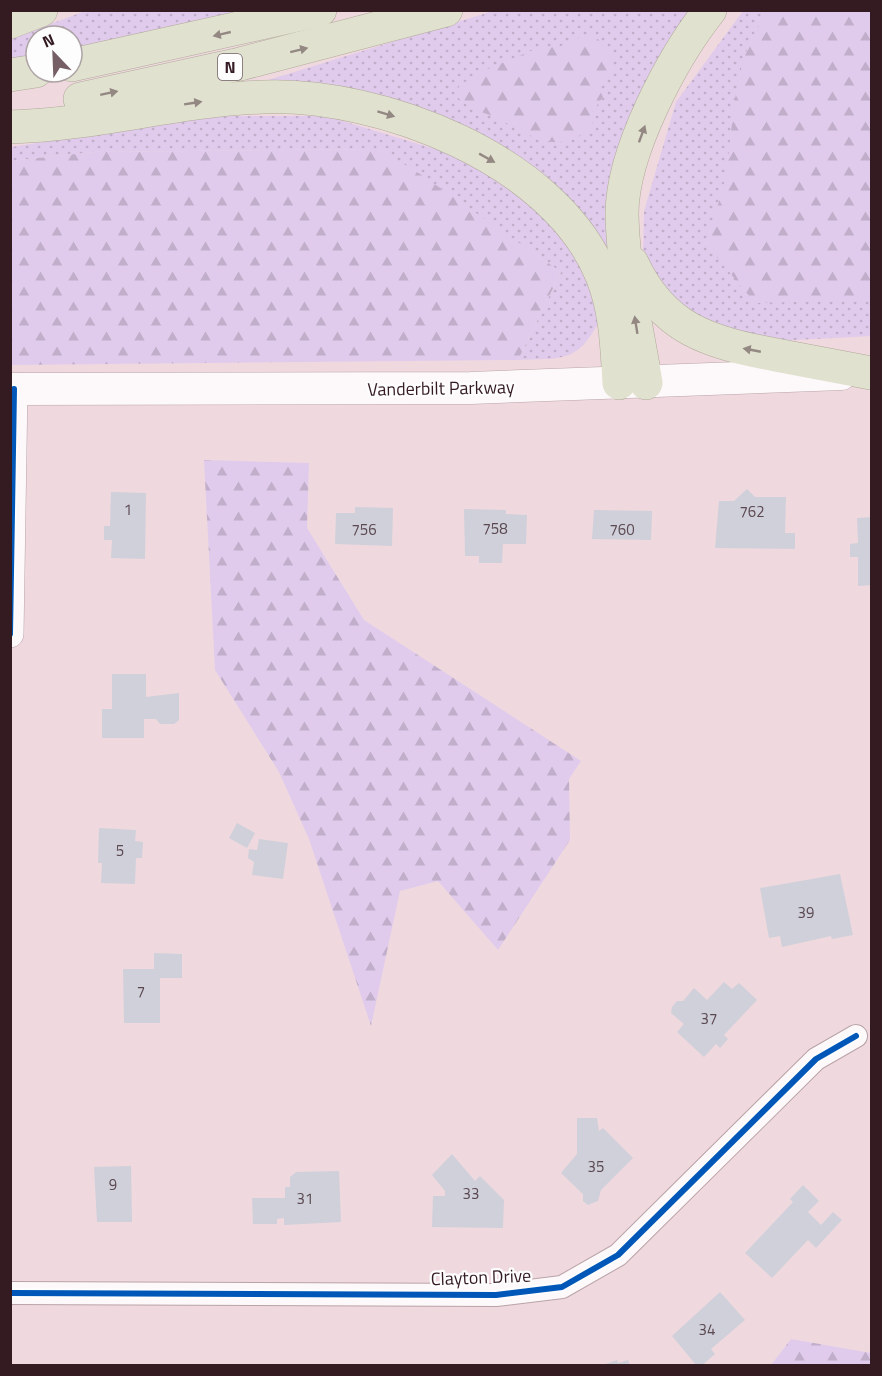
<svg xmlns="http://www.w3.org/2000/svg" width="882" height="1376" viewBox="0 0 882 1376" font-family="'Titillium Web',sans-serif">
<style>
.grass{fill:url(#grass-dots)}
.forest{fill:url(#forest-firs)}
.building{fill:#cfd0da}
.lines{fill:none;stroke-linecap:round;stroke-linejoin:round}
.minor-casing{stroke:#b9a3a8;stroke-width:24}
.tertiary-casing{stroke:#b9a3a8;stroke-width:28}
.secondary-casing{stroke:#b9a3a8;stroke-width:33}
.motorway-casing{stroke:#b0a999;stroke-width:34}
.minor{stroke:#fdf9fa;stroke-width:22}
.tertiary{stroke:#fdf9fa;stroke-width:27}
.secondary{stroke:#fdf9fa;stroke-width:32}
.motorway{stroke:#e1e1d0;stroke-width:33}
.cycleway-casing{stroke:#fdfdfd;stroke-width:10}
.cycleway{stroke:#0057b8;stroke-width:6}
.oneway{fill:#938882}
.labels{text-anchor:middle;dominant-baseline:central;stroke-width:4.5;stroke-linejoin:round;paint-order:stroke}
.number-label{font-size:15px;fill:#5b4850}
.shield{fill:#fdfdfd;stroke:#705f64;stroke-width:1.5}
.shield-label{font-size:16px;font-weight:bold;fill:#341b22}
.street-label{font-size:18px;fill:#341b22;stroke:#fdfdfd}
</style>
<defs>
<pattern id="grass-dots" width="8" height="8" patternUnits="userSpaceOnUse" patternTransform="scale(1.5)"><rect width="8" height="8" fill="#e0cbec"/><path d="M2 2h.1M6 6h.1" fill="none" stroke="#c1aeca" stroke-width="1.8" stroke-linecap="round"/></pattern>
<pattern id="forest-firs" width="22" height="20" patternUnits="userSpaceOnUse" patternTransform="scale(1.5)"><rect width="22" height="20" fill="#e0cbec"/><path d="M5 1l3.5 6h-7zM16 11l3.5 6h-7z" fill="#c1aeca"/></pattern>
</defs>
<rect width="100%" height="100%" fill="#efd9de"/>
<g class="grass">
<path d="M85,11H264L72,52V36H36V58L11,62V39Z"/>
<path d="M493,11H697L609,251L576,207L492,141L397,99L268,80Z"/>
<path d="M743,11H871V336L757,342L684,316L643,259L644,211L676,102Z"/>
<path d="M207,116H326L465,158L546,210L590,277L602,316C578,363 566,358 518,360L561,272L379,149L94,152L11,161V147Z"/>
</g>
<g class="forest">
<path d="M770,11H871V300L755,303L705,243C712,220 723,196 726,172C735,119 732,53 770,11Z"/>
<path d="M588,34C614,44 620,70 599,89L603,97L590,115L593,126C556,157 534,137 499,119C483,111 467,110 455,94L460,85L483,71L533,50L561,46Z"/>
<path d="M379,149L420,174L561,272L518,360L11,365V161L94,152Z"/>
<path d="M204,460L309,463L307,528L364,620L581,761L569,779L570,840L498,950L438,881L400,891L371,1026L309,839L279,772L215,670Z"/>
<path d="M791,1339L871,1353V1365H771Z"/>
</g>
<g class="building">
<path d="M747,489L755,497H786L785,533H795V549L715,548L719,501H734Z"/>
<path d="M111,492L146,493L145,559L111,558L112,540H104V526H110Z"/>
<path d="M355,507L393,508L392,546L335,544L336,513H355Z"/>
<path d="M464,509L506,510V514L527,515L526,544H503L502,563H479V556H465Z"/>
<path d="M594,510L652,511L651,540L592,539Z"/>
<path d="M872,517V585L858,586V557H850V544L858,543L857,518Z"/>
<path d="M112,674H146V697L179,693V720L174,724H160L156,719H144V738H102V709H112Z"/>
<path d="M237,823L255,833L247,848L229,838Z"/>
<path d="M99,828L136,830L135,841L143,842L142,858H136L135,884L101,883L102,863H98Z"/>
<path d="M259,839L288,843L283,879L252,875L254,862L248,858L249,849L257,850Z"/>
<path d="M840,874L853,935L832,939L831,936L782,947L780,936L769,938L760,888Z"/>
<path d="M154,953L182,954V978H160V1023H124L123,969H154Z"/>
<path d="M724,982L732,989L739,983L757,1000L724,1035L728,1039L720,1048L716,1044L704,1057L677,1032L684,1024L671,1013L672,1007L677,1001H683L694,988L707,1000Z"/>
<path d="M577,1118H597L599,1131L603,1128L633,1158L601,1190L598,1201L588,1205L583,1201V1194L561,1173L577,1154Z"/>
<path d="M452,1154L475,1181L480,1176L504,1200L503,1228L432,1227L433,1196H445V1191L432,1175Z"/>
<path d="M131,1166L132,1222H97L94,1167Z"/>
<path d="M339,1171L341,1222L284,1225V1218L277,1219V1224H253L252,1198H285V1187H290V1177L296,1172Z"/>
<path d="M803,1185L819,1201L808,1212L821,1225L833,1212L842,1220L816,1248L808,1240L772,1278L745,1253L793,1202L790,1199Z"/>
<path d="M720,1292L745,1320L711,1349L715,1354L701,1366H697L672,1336Z"/>
<path d="M617,1360L618,1363L628,1360L630,1366H600Z"/>
</g>
<g class="lines">
<g class="minor-casing">
<path id="minor" d="M10,1293L496,1295L562,1287L618,1255L816,1059L856,1036"/>
</g>
<g class="tertiary-casing">
<path id="tertiary" d="M10,634L14,389"/>
</g>
<g class="secondary-casing">
<path id="secondary" d="M10,389L471,388L841,374"/>
</g>
<g class="motorway-casing">
<g id="motorway">
<path d="M10,22L41,10"/>
<path d="M72,65L320,10"/>
<path d="M10,75L36,71"/>
<path d="M80,99L240,64L446,10"/>
<path d="M10,127C95,125 178,100 263,97C380,92 556,160 602,276C616,310 617,348 619,383"/>
<path d="M632,263C663,330 709,342 776,355C808,361 840,367 871,373"/>
<path d="M646,383C637,328 623,270 622,214C622,152 672,58 710,10"/>
</g>
</g>
<use href="#minor" class="minor"/>
<use href="#tertiary" class="tertiary"/>
<use href="#secondary" class="secondary"/>
<use href="#motorway" class="motorway"/>
<g class="cycleway-casing">
<g id="cycleway">
<path d="M10,634L14,389"/>
<path d="M10,1293L496,1295L562,1287L618,1255L816,1059L856,1036"/>
</g>
</g>
<use href="#cycleway" class="cycleway"/>
</g>
<defs><path id="oneway-solid" d="M-6-.8H1V-3.2L6.5 0L1 3.2V.8H-6Z" transform="scale(1.5)"/></defs>
<g class="oneway">
<use href="#oneway-solid" transform="translate(222 34) rotate(167)"/>
<use href="#oneway-solid" transform="translate(299 50) rotate(-14)"/>
<use href="#oneway-solid" transform="translate(109 93) rotate(-12)"/>
<use href="#oneway-solid" transform="translate(193 103) rotate(-9)"/>
<use href="#oneway-solid" transform="translate(386 114) rotate(17)"/>
<use href="#oneway-solid" transform="translate(642 134) rotate(-70)"/>
<use href="#oneway-solid" transform="translate(487 158) rotate(29)"/>
<use href="#oneway-solid" transform="translate(636 325) rotate(-99)"/>
<use href="#oneway-solid" transform="translate(752 350) rotate(-169)"/>
</g>
<g class="labels">
<g class="number-label">
<text x="128" y="509">1</text>
<text x="752" y="511">762</text>
<text x="495" y="528">758</text>
<text x="364" y="529">756</text>
<text x="622" y="529">760</text>
<text x="120" y="850">5</text>
<text x="806" y="912">39</text>
<text x="141" y="991">7</text>
<text x="709" y="1018">37</text>
<text x="596" y="1166">35</text>
<text x="113" y="1184">9</text>
<text x="471" y="1193">33</text>
<text x="305" y="1198">31</text>
<text x="707" y="1329">34</text>
</g>
<rect class="shield" x="218" y="54" width="24" height="26" rx="4.5"/>
<g class="shield-label">
<text x="230" y="67">N</text>
</g>
<g class="street-label">
<text transform="translate(441 388) rotate(-1)">Vanderbilt Parkway</text>
<text transform="translate(481 1277) rotate(-2)">Clayton Drive</text>
</g>
</g>
<rect width="882" height="1376" fill="none" stroke="#341b22" stroke-width="24"/>
<g transform="translate(54 54) rotate(337)"><circle r="28" fill="#fdfdfd" stroke="#ada3a5" stroke-width="1.5"/>
<path d="M0-4.5L10 22L0 15L-10 22Z" fill="#755e64"/>
<text y="-9" font-size="16" font-weight="bold" text-anchor="middle" fill="#341b22">N</text>
</g>
</svg>
